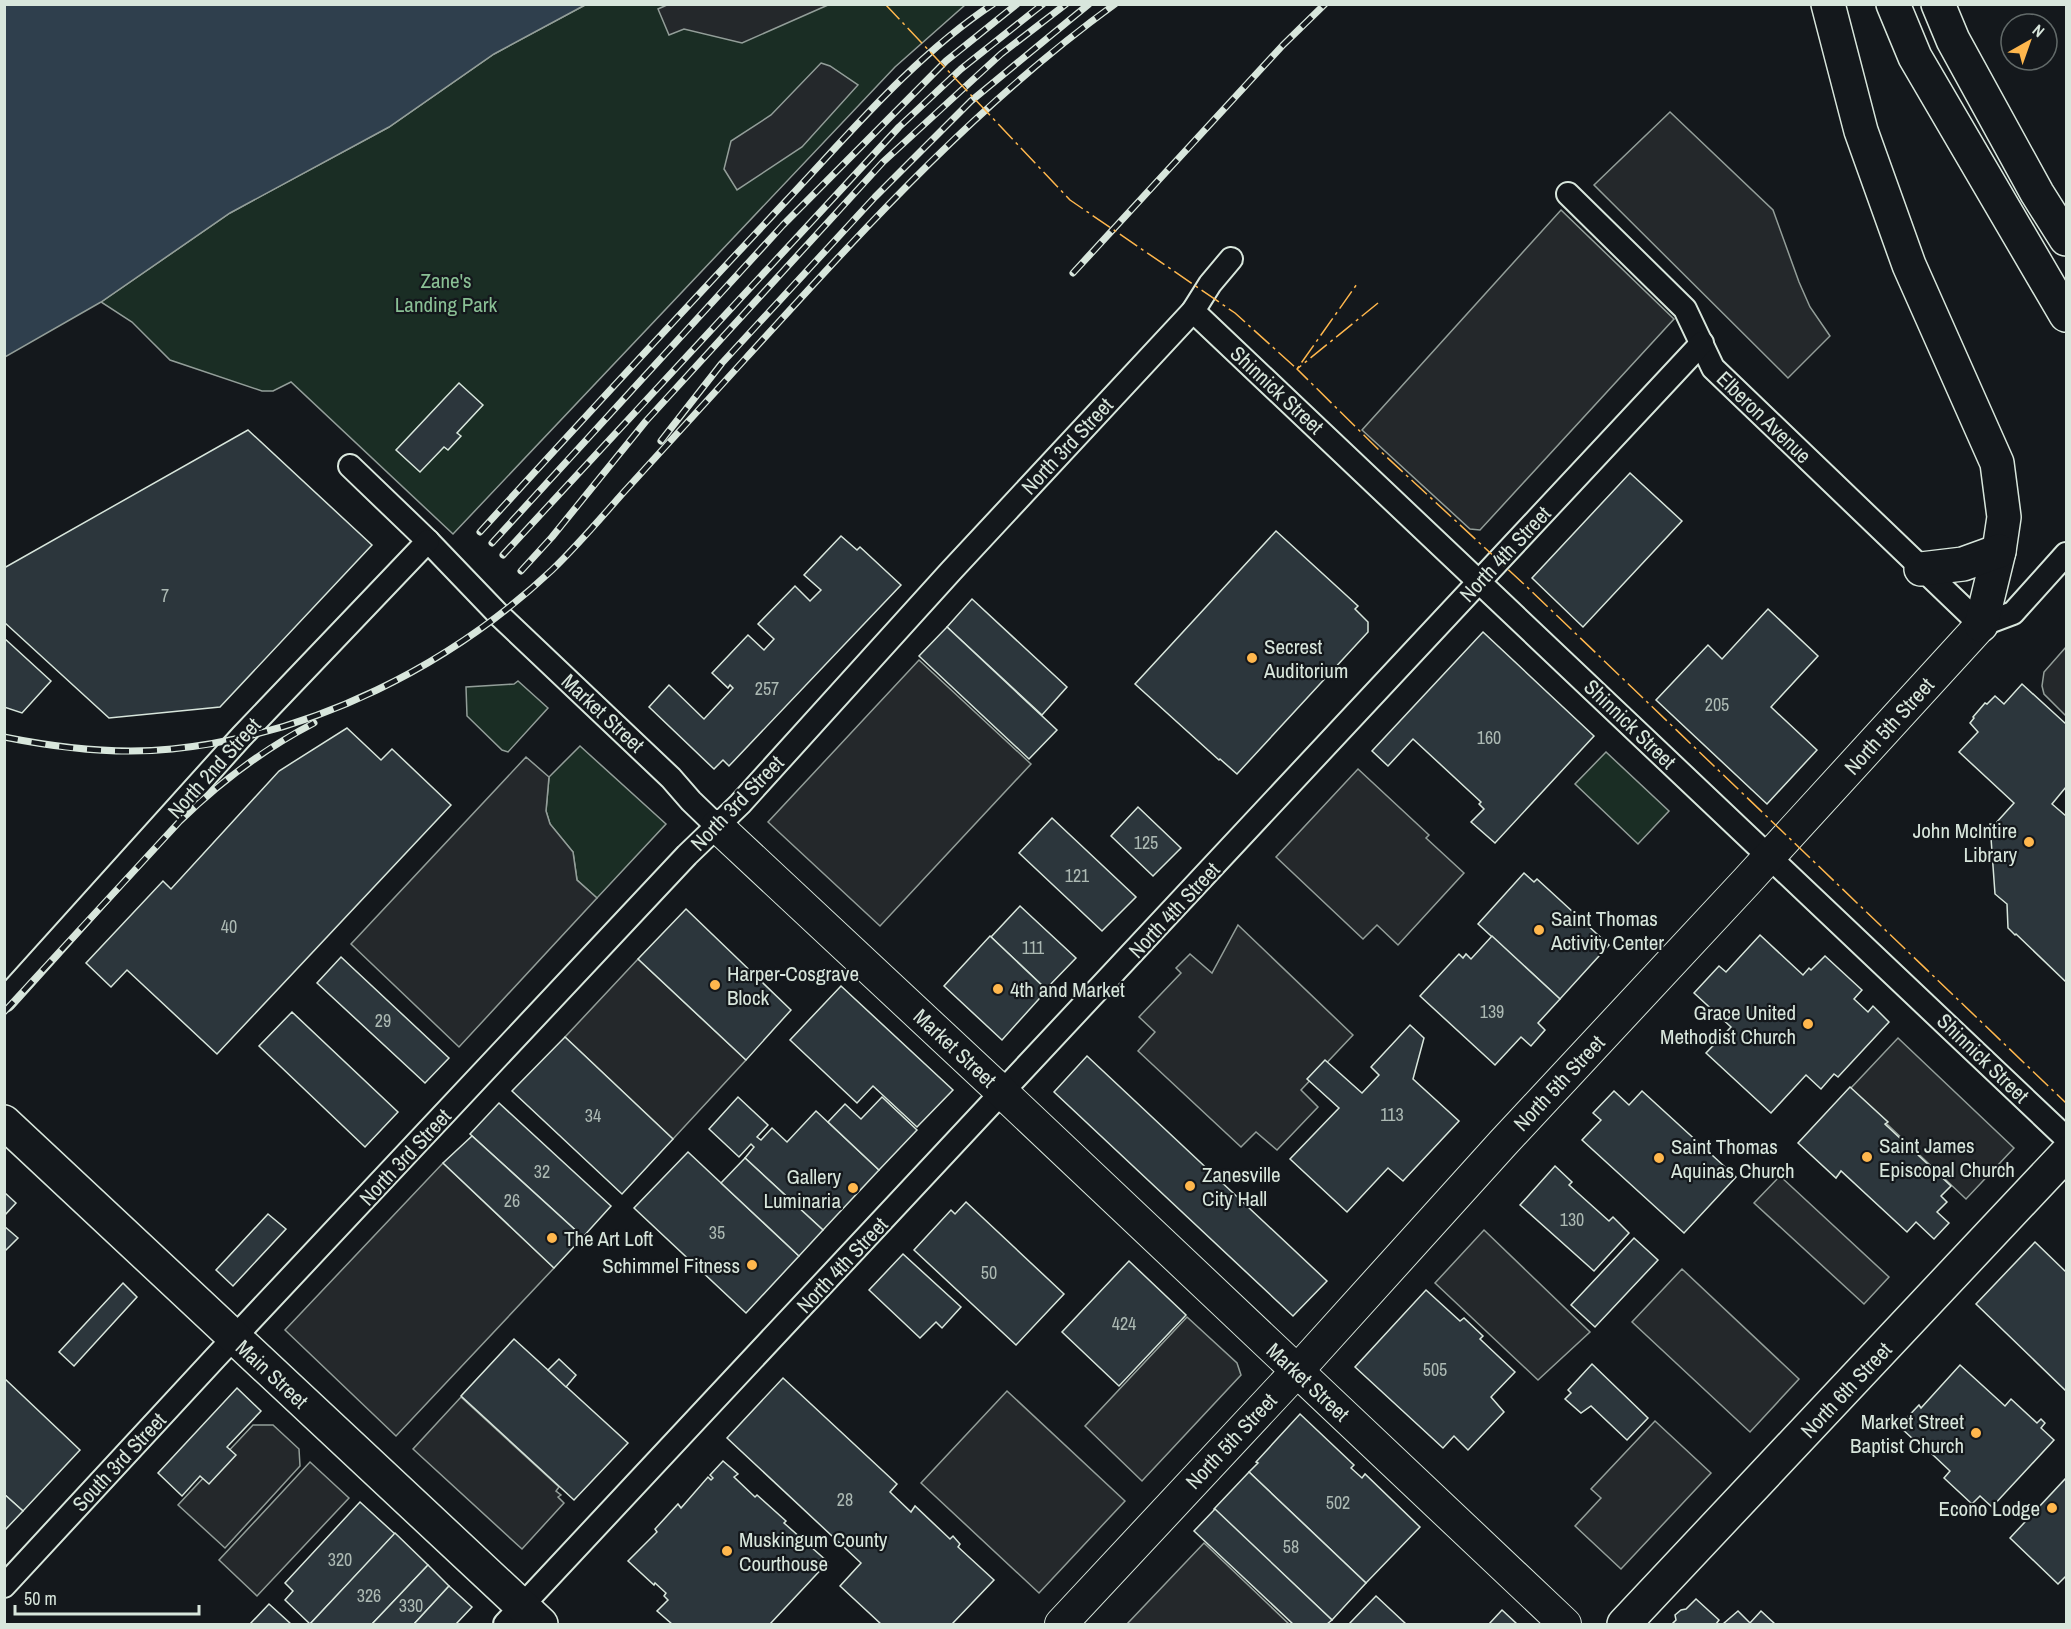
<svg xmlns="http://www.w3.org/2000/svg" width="2071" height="1629" viewBox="0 0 2071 1629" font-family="'Archivo Narrow',sans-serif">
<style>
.green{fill:#1a2d24;stroke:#939e99;stroke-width:1.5}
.parking{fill:#24282b;stroke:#939e99;stroke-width:1.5}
.water{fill:#2f3f4d;stroke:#939e99;stroke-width:1.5}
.building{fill:#2c363c;stroke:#d8e6dc;stroke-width:1.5}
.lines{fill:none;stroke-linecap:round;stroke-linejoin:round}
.street-casing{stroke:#d8e6dc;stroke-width:26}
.secondary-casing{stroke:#d8e6dc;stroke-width:34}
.primary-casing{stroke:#d8e6dc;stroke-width:36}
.highway-casing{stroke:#d8e6dc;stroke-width:36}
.street{stroke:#14181c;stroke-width:22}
.secondary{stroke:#14181c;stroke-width:32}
.primary{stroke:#14181c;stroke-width:33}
.highway{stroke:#14181c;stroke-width:33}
.rail-casing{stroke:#d8e6dc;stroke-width:7}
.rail{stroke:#14181c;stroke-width:4.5;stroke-dasharray:14;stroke-linecap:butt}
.power{stroke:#ffb74d;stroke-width:1.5;stroke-dasharray:21 4.5 3 4.5;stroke-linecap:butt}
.poi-dot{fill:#ffb74d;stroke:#14181c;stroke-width:2}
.labels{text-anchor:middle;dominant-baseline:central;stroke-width:4.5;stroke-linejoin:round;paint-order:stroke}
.number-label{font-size:18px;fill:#adbab4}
.park-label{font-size:21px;fill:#8ac095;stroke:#14181c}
.street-label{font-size:21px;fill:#d8e6dc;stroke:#14181c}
.poi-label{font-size:21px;fill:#d8e6dc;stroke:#14181c;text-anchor:start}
</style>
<rect width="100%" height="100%" fill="#14181c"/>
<g class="green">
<path d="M585,5H965L895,67L453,534L291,382L273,391H262L170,360L132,322L101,302L230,213L389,127L494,54Z"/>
<path d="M518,681L548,708L508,752L502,750L467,716L466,687L514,684Z"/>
<path d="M580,746L666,824L597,898L577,880L573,852L550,824L546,811L549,777Z"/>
<path d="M1606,752L1669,811L1638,844L1575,784Z"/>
</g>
<g class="parking">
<path d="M667,5V4L828,5L742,43L684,29L669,35L658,9Z"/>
<path d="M821,63L830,66L858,85L802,147L737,190L724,169L731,141L771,115Z"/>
<path d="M1670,112L1773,210L1799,282L1810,307L1830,336L1788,378L1594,185Z"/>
<path d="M1561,210L1674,319L1480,530L1470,529L1362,430Z"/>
<path d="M2066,647V716L2044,694L2042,686L2044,672Z"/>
<path d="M919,660L1031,764L880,926L768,822Z"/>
<path d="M526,757L549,777L546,811L550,824L573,852L577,880L597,898L459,1047L351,944Z"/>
<path d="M1358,769L1429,835L1426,838L1464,873L1398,945L1377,925L1363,939L1276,857Z"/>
<path d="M1238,925L1353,1035L1301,1090L1318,1107L1277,1150L1256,1132L1241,1147L1138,1051L1155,1032L1139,1017L1181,973L1176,968L1190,954L1212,973Z"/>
<path d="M638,959L746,1060L673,1139L565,1037Z"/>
<path d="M1898,1038L2014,1148L1966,1199L1850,1089Z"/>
<path d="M443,1163L554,1268L396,1436L285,1330Z"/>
<path d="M1780,1176L1889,1277L1864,1304L1754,1203Z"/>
<path d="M1484,1230L1590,1332L1538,1380L1435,1283Z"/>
<path d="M1682,1269L1799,1379L1750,1432L1632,1322Z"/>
<path d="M1187,1317L1237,1363L1241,1375L1142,1481L1085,1426Z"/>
<path d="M1007,1391L1125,1501L1039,1593L921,1483Z"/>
<path d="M461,1397L559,1487L556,1491L561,1495L558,1497L564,1503L522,1549L413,1449Z"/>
<path d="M1655,1421L1711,1473L1621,1569L1575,1526L1601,1498L1591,1489Z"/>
<path d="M253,1425H273L299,1449L300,1466L225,1548L178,1505Z"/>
<path d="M310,1462L349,1498L257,1596L219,1560Z"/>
<path d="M1204,1543L1289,1624H1127Z"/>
</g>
<path class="water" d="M5,4H585V5L494,54L389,127L230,213L101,302L5,357Z"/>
<g class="building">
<path d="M459,383L483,405L457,433L461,436L448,450L444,447L420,472L396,450Z"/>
<path d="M248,430L372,545L220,707L109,718L4,622V568Z"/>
<path d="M1630,473L1682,521L1583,627L1532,578Z"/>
<path d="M1276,531L1358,606L1355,609L1368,622V632L1237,774L1220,759L1219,760L1135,684Z"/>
<path d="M841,536L857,550L860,547L901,585L729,766L723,760L714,769L649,707L669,685L704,719L733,688L730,685L728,688L712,673L748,635L764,650L774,639L758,624L795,586L810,601L821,590L804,575Z"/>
<path d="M972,599L1067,687L1042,715L947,627Z"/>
<path d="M1768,609L1818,656L1771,707L1817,750L1767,804L1656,700L1708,645L1722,659Z"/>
<path d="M947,627L1057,730L1029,759L919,656Z"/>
<path d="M1483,632L1594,736L1495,843L1471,822L1484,809L1479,804L1481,802L1413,739L1388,766L1372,751Z"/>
<path d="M4,638L51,681L22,713L4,707Z"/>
<path d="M2022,684L2066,724V787L2052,804L2066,816V982L2016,934L2015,935L2008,928L2007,904L1995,894L1990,824H1995L2014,803L1959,752L1978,732L1970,723L1974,718L1973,717L1985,703L1987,704L1995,696L2004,704Z"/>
<path d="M347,728L381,760L392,749L451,805L217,1054L127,970L111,987L86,963L163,881L171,889L279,771Z"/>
<path d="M1138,807L1181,848L1153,876L1111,836Z"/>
<path d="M1052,818L1136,897L1102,931L1019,853Z"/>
<path d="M1524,873L1534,882L1537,879L1609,945L1560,999L1478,924Z"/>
<path d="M1020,906L1076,958L1046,989L991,937Z"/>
<path d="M686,909L791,1010L746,1060L638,959Z"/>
<path d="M1760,935L1803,975L1809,968L1811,970L1825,956L1862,990L1854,999L1868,1012L1873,1006L1889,1022L1838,1077L1834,1074L1821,1089L1806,1075L1771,1113L1706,1053L1731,1027L1694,993L1719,966L1726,972Z"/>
<path d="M990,936L1047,990L1002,1040L944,986Z"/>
<path d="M1492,936L1560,999L1538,1023L1545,1030L1531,1046L1521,1037L1495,1065L1420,996L1459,954L1463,958L1466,954L1471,959Z"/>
<path d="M341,957L449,1058L425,1083L317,983Z"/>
<path d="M841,986L953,1090L917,1127L873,1086L857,1103L790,1040Z"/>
<path d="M292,1012L398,1112L365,1147L259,1046Z"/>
<path d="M1410,1025L1424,1038L1413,1079L1459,1121L1403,1181L1388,1168L1347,1212L1290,1159L1339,1108L1307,1079L1325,1060L1362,1093L1379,1075L1371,1067Z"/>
<path d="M565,1037L673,1139L622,1194L512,1091Z"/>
<path d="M1087,1056L1327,1281L1293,1316L1054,1092Z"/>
<path d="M1850,1087L1888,1122L1885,1124L1951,1186L1941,1196L1947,1202L1937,1212L1949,1223L1934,1239L1916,1222L1907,1232L1841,1171L1836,1178L1798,1143Z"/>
<path d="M1614,1091L1629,1105L1642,1091L1736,1177L1684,1233L1582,1140L1601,1120L1593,1113Z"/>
<path d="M738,1097L768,1125L757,1137L761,1140L772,1128L787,1142L816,1111L879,1170L823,1230L745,1158L754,1147L751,1144L739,1157L709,1129Z"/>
<path d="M882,1097L917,1130L879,1170L828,1122L845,1104L861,1119Z"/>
<path d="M499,1103L611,1206L583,1237L470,1134Z"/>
<path d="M472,1136L583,1237L554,1268L443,1163Z"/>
<path d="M688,1152L799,1256L746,1313L634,1208Z"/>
<path d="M745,1158L823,1230L799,1256L721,1183Z"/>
<path d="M1555,1166L1572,1182L1569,1185L1609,1221L1613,1217L1629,1233L1594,1271L1520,1205Z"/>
<path d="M4,1192L16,1203L4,1216Z"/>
<path d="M966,1202L1064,1294L1016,1345L914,1250L951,1210L955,1214Z"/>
<path d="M268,1214L286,1229L233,1286L216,1270Z"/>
<path d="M4,1226L18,1238L4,1252Z"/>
<path d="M1634,1238L1658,1260L1595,1327L1571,1305Z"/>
<path d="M2035,1242L2066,1272V1391L1976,1304Z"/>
<path d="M903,1254L961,1307L942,1328L936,1322L920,1338L869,1290Z"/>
<path d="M1129,1261L1186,1315L1119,1386L1062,1332Z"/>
<path d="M123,1283L137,1297L74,1366L59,1352Z"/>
<path d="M1426,1290L1460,1321L1464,1318L1483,1336L1480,1339L1515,1372L1491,1397L1504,1412L1468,1450L1454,1436L1443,1448L1355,1367Z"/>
<path d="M514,1339L628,1443L574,1500L461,1396Z"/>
<path d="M559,1359L576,1375L566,1387L548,1370Z"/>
<path d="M1592,1364L1648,1418L1627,1440L1591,1406L1581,1413L1565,1399L1571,1393L1568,1390Z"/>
<path d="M1960,1365L2005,1406L2011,1399L2037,1423L2041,1419L2045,1423L2041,1428L2054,1440L1992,1507L1980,1496L1972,1504L1944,1478L1950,1471L1915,1438L1914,1440L1899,1426L1919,1405L1921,1408Z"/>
<path d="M4,1378L80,1450L23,1511L4,1494Z"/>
<path d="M783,1378L897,1484L890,1492L911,1512L915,1506L950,1539L953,1536L960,1544L958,1547L994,1580L952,1624H881L840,1586L861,1563L727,1438Z"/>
<path d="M237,1388L261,1411L227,1447L236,1455L209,1484L200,1476L182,1496L158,1473Z"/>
<path d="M1300,1414L1354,1465L1351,1468L1362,1478L1365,1474L1420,1527L1366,1583L1249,1472L1258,1463L1256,1462Z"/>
<path d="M723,1461L738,1474L734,1477L755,1497L757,1495L786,1521L784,1523L828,1562L770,1624H672L657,1611L668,1600L664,1596L666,1593L655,1583L654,1585L628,1561L657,1532L655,1529L678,1504L681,1508L708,1477L711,1480L713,1478L710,1475Z"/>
<path d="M1249,1472L1366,1583L1332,1620L1214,1509Z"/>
<path d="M2066,1478V1576L2058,1584L2010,1538Z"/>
<path d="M4,1494L23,1511L4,1531Z"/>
<path d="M360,1502L395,1534L310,1624L285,1600L293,1591L285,1583Z"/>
<path d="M1215,1509L1332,1620L1327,1624H1293L1194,1531Z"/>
<path d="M395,1533L428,1565L372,1624H310Z"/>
<path d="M428,1565L449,1586L414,1624H372Z"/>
<path d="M449,1586L472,1607L456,1624H414Z"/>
<path d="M1376,1596L1406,1624H1349Z"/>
<path d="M1696,1599L1719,1620L1716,1624H1672L1676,1620L1675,1615L1681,1610L1686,1609Z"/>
<path d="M269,1604L291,1624H250Z"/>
<path d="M1502,1610L1517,1624H1489Z"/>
<path d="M1738,1611L1750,1623L1761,1611L1775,1624H1723Z"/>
</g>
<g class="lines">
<g class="street-casing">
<g id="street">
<path d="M1568,194L1685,309L1713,368L1981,625L2013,613L2066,554"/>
<path d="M1193,311L2066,1138"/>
<path d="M350,466L428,541L499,615L671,778L691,801L717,826"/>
<path d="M4,1000L241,737L428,541"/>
<path d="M4,1586L215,1358L687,855L740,804L951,571L1193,311L1210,284L1231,259"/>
<path d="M505,1624L1702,343"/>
</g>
</g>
<g class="secondary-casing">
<g id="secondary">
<path d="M717,826L1003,1093L1565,1624"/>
<path d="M1061,1624L1297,1371L1503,1143L1747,881L1981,625"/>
</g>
</g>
<g class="primary-casing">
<g id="primary">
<path d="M4,1122L541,1624"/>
<path d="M1624,1624L2066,1154"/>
</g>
</g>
<g class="highway-casing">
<g id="highway">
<path d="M1828,4L1861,131L1909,265L1997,463L2004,517L1999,551L1981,625"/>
<path d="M1893,4L1915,57L2066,315"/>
<path d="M1938,4L1953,40L2037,193L2066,239"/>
<path d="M1921,569L1963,564L1999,551"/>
</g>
</g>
<use href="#street" class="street"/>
<use href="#secondary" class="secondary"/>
<use href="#primary" class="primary"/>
<use href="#highway" class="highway"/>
<g class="rail-casing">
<g id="rail">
<path d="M1073,273L1283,45L1325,4"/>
<path d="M661,441L722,363L875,197L971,101L1089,4"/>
<path d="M480,532C581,421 683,311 786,201C851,132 913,57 993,4"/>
<path d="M492,543L783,225L946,61L1017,4"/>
<path d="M503,555L899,127L961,69L1043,4"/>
<path d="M521,571L552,537L646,421L883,162L1001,54L1066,4"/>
<path d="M4,737C59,748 115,755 172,749C312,735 450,666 552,570C577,546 600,519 623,493C664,448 705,403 746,358C862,231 974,106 1115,4"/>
<path d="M4,1012L180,821C220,782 264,749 314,723"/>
</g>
</g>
<use href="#rail" class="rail"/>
<g class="power">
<path d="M885,4L1070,200L1235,313L1297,369L1357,284"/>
<path d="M1378,303L1297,369L1378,449L1526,586L2066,1103"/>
</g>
</g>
<g class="poi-dot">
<circle cx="1252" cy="658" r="6"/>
<circle cx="2029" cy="842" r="6"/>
<circle cx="1539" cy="930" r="6"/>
<circle cx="715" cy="985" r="6"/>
<circle cx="998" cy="989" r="6"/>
<circle cx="1808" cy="1024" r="6"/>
<circle cx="1867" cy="1157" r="6"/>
<circle cx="1659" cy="1158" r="6"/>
<circle cx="1190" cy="1186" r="6"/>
<circle cx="853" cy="1188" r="6"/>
<circle cx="552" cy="1238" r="6"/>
<circle cx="752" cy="1265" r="6"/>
<circle cx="1976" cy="1433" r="6"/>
<circle cx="2052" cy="1508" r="6"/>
<circle cx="727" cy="1551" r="6"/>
</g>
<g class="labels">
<g class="number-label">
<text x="165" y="595">7</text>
<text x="767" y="688">257</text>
<text x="1717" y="704">205</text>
<text x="1489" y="737">160</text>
<text x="1146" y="842">125</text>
<text x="1077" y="875">121</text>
<text x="229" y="926">40</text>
<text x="1033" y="947">111</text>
<text x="1492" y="1011">139</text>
<text x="383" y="1020">29</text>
<text x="1392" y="1114">113</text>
<text x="593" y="1115">34</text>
<text x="542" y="1171">32</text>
<text x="512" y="1200">26</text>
<text x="1572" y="1219">130</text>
<text x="717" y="1232">35</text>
<text x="989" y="1272">50</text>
<text x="1124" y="1323">424</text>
<text x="1435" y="1369">505</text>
<text x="845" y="1499">28</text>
<text x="1338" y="1502">502</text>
<text x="1291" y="1546">58</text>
<text x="340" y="1559">320</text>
<text x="369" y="1595">326</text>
<text x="411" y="1605">330</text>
</g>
<g class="park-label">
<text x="446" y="280">Zane's<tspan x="446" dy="24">Landing Park</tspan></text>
</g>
<g class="street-label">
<text transform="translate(1277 390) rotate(43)">Shinnick Street</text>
<text transform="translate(1764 417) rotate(44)">Elberon Avenue</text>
<text transform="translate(1067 446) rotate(-47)">North 3rd Street</text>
<text transform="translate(1505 554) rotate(-47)">North 4th Street</text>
<text transform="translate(603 713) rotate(43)">Market Street</text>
<text transform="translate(1630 724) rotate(44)">Shinnick Street</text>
<text transform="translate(1889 726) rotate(-48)">North 5th Street</text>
<text transform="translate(214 768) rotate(-48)">North 2nd Street</text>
<text transform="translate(737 803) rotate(-46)">North 3rd Street</text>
<text transform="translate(1174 910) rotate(-47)">North 4th Street</text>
<text transform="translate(955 1048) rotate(43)">Market Street</text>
<text transform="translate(1983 1058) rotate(44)">Shinnick Street</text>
<text transform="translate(1559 1083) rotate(-47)">North 5th Street</text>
<text transform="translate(405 1157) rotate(-47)">North 3rd Street</text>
<text transform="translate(842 1265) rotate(-47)">North 4th Street</text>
<text transform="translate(272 1374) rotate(43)">Main Street</text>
<text transform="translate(1308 1382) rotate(43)">Market Street</text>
<text transform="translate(1846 1390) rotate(-47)">North 6th Street</text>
<text transform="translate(1231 1441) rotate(-47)">North 5th Street</text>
<text transform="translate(119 1462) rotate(-47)">South 3rd Street</text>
</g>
<g class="poi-label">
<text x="1264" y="646">Secrest<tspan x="1264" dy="24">Auditorium</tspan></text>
<text x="2017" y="830" text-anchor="end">John McIntire<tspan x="2017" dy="24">Library</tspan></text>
<text x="1551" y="918">Saint Thomas<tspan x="1551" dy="24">Activity Center</tspan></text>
<text x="727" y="973">Harper-Cosgrave<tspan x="727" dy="24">Block</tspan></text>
<text x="1010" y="989">4th and Market</text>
<text x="1796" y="1012" text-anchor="end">Grace United<tspan x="1796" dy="24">Methodist Church</tspan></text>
<text x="1879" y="1145">Saint James<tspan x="1879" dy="24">Episcopal Church</tspan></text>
<text x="1671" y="1146">Saint Thomas<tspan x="1671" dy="24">Aquinas Church</tspan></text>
<text x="1202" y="1174">Zanesville<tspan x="1202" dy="24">City Hall</tspan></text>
<text x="841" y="1176" text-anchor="end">Gallery<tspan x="841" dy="24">Luminaria</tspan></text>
<text x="564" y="1238">The Art Loft</text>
<text x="740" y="1265" text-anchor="end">Schimmel Fitness</text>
<text x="1964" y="1421" text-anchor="end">Market Street<tspan x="1964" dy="24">Baptist Church</tspan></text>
<text x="2040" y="1508" text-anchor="end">Econo Lodge</text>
<text x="739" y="1539">Muskingum County<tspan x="739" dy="24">Courthouse</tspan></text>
</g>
</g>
<rect width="2071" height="1629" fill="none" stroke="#d8e6dc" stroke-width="12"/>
<g transform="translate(2029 42) rotate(40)"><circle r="28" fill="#14181c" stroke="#626a69" stroke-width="1.5"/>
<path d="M0-4.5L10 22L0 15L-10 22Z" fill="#ffb74d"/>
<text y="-9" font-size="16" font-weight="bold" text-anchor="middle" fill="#d8e6dc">N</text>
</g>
<path d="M15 1605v9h184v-9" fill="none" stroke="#d8e6dc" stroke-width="3"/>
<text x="24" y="1605" font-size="18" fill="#d8e6dc" stroke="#14181c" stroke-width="4.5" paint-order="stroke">50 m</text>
</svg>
